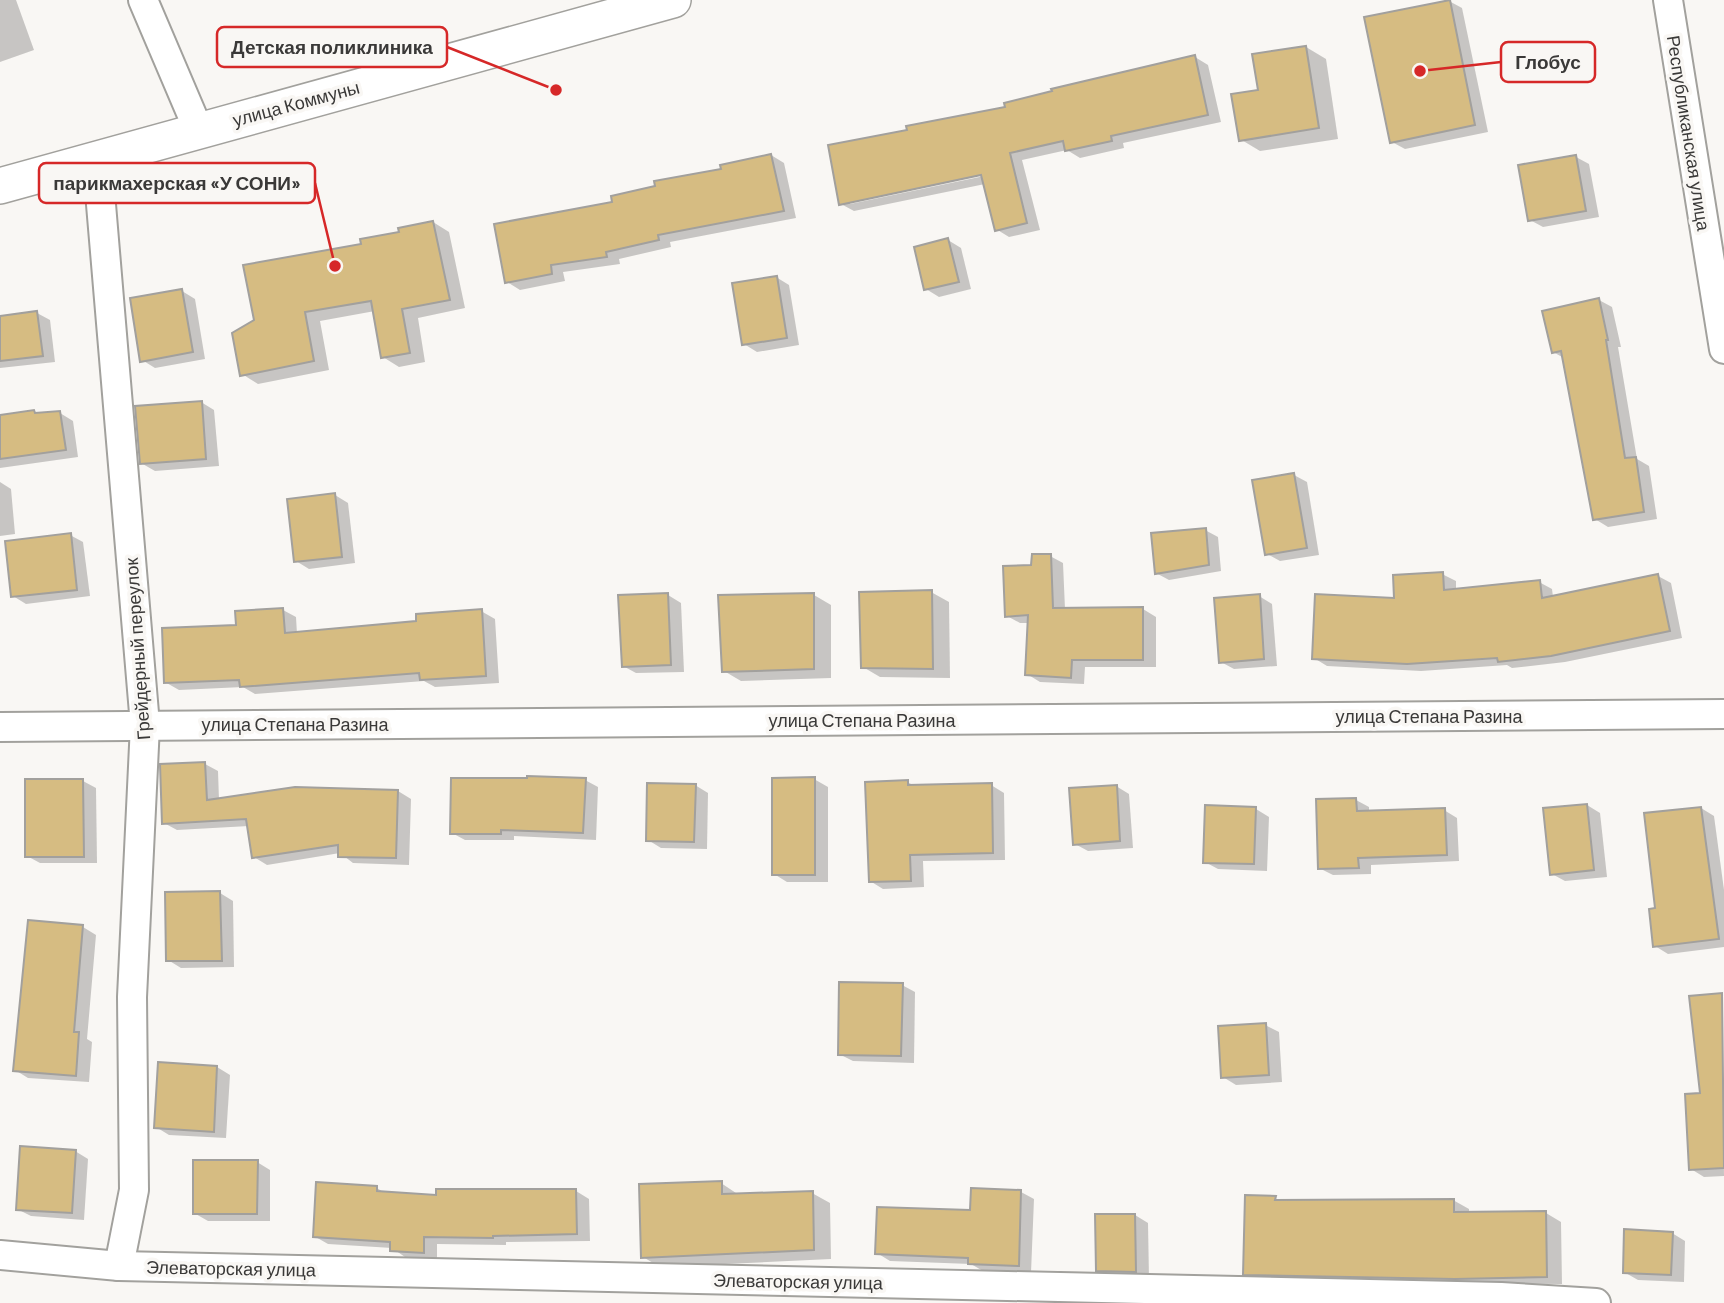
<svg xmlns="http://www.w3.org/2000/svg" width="1724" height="1303" viewBox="0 0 1724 1303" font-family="Barlow,sans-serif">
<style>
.shadow{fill:#0003;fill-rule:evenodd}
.building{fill:#d6bc82;stroke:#a2a09d;stroke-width:2}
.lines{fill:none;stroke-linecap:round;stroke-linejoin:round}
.minor-casing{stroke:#a2a19d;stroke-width:32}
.tertiary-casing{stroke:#a2a19d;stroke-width:38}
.minor{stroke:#fff;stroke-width:28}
.tertiary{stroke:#fff;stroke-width:35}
.labels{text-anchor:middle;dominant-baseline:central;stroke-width:7;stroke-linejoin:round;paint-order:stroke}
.street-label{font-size:18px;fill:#3a3938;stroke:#f9f7f4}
.leader{fill:none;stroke:#d62828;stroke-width:2.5}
.callout-dot{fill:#d62828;stroke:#f9f7f4;stroke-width:2.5}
.callout{fill:#f9f7f4;stroke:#d62828;stroke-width:2.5}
.callout-label{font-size:19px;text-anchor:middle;font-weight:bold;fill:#3a3938}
</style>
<rect width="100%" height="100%" fill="#f9f7f4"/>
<g class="shadow">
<path d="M0,0H16L34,50L0,62Z"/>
<path d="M1449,1L1462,8L1488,132L1405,149L1392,142Z"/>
<path d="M1306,47L1326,59L1338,139L1260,151L1240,139Z"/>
<path d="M1195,57L1208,65L1221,122L1123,143L1124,148L1080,158L1067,150L1022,160L1040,230L1009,237L996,229L985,184L854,211L841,204L909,132ZM989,171V175L850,204V201Z"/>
<path d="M771,155L784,163L796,218L670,242L671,247L619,259L620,264L563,272L565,281L520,290L507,282L614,204Z"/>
<path d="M1576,157L1589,164L1599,217L1543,227L1530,220Z"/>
<path d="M433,222L449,232L465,308L418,318L425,362L399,367L383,357L375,311L320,321L329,370L258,384L242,374L256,321L363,245Z"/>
<path d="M948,240L961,248L971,289L939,297L926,289Z"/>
<path d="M776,277L789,285L799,345L757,352L744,344Z"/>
<path d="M182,291L195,299L205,359L155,368L142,360Z"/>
<path d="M1599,300L1612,307L1621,347H1618L1637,459L1649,466L1657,519L1608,527L1595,519L1564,358L1553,352Z"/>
<path d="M37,313L50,320L55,362L0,368V317Z"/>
<path d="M201,402L214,410L219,466L155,471L141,463Z"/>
<path d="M34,412L39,415L60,413L73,421L78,457L0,468V417Z"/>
<path d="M1294,475L1307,482L1319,555L1280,561L1267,554Z"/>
<path d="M0,482L11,489L15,534L0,536Z"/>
<path d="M335,495L348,503L355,563L309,569L296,561Z"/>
<path d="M1205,530L1218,537L1221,571L1169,580L1156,573Z"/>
<path d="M70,535L83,542L90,596L26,604L13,596Z"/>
<path d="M1050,556L1063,563L1065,609H1143L1156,617V667H1085L1084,684L1040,682L1027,674L1030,623H1020L1007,616L1033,566Z"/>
<path d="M1442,574L1456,581V591L1539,582L1552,589L1553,597L1658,576L1671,583L1682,638L1565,662L1512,668L1507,665L1421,671L1327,666L1314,658L1396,600Z"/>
<path d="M931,592L949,602L950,678L880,677L863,667Z"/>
<path d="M668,595L681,603L684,672L636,673L623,666Z"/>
<path d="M814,595L831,605V678L741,681L724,671Z"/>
<path d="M1259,596L1272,604L1277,666L1234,669L1221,662Z"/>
<path d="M283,610L296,617L297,634L418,623L481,611L495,619L499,683L435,687L424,681L255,694L243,687L179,690L165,682Z"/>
<path d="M205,764L218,771L219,800L398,791L411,799L409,865L353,863L340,853L267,865L254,857L249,826L177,830L164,823Z"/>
<path d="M814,779L828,787V882H787L774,874Z"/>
<path d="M585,780L598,787L596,840L514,836V840H465L452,833Z"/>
<path d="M83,781L96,788L97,863H40L27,856Z"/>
<path d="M907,782L915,786L991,785L1004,793L1005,860L923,861L924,887L883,889L870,881Z"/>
<path d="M695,785L708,793L707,849L661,848L648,840Z"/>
<path d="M1116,786L1129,794L1133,848L1088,851L1075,844Z"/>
<path d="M1356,800L1369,807V813L1444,810L1457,818L1459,861L1371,865V874L1333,875L1319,868Z"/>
<path d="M1587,805L1600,813L1607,877L1565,881L1552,874Z"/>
<path d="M1701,808L1714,816L1724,890V947L1668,954L1655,946Z"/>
<path d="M1256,809L1269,817L1267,871L1218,869L1205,862Z"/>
<path d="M220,893L233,901L234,967L181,968L168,960Z"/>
<path d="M30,922L83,927L96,935L87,1039L92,1042L89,1082L28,1078L15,1070Z"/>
<path d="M902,985L915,992L914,1063L853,1061L839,1054Z"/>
<path d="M1722,995L1724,1176L1704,1177L1691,1169Z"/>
<path d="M1265,1025L1279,1032L1282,1082L1236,1085L1223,1077Z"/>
<path d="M217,1067L230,1075L226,1138L169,1135L156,1127Z"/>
<path d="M75,1151L88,1159L84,1220L31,1216L17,1209Z"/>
<path d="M257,1162L270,1170V1221H208L194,1213Z"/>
<path d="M721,1183L739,1195L812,1193L830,1203L831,1259L660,1267L643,1257Z"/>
<path d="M377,1188L386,1194L438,1196L576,1191L589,1199L590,1241L506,1242V1245L437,1244V1259L405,1257L392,1248L328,1244L314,1236Z"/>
<path d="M1021,1192L1034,1199L1031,1273L983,1271L971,1264L890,1261L877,1253Z"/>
<path d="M1275,1198L1281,1202L1453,1200L1469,1209V1214L1546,1213L1561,1222L1562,1284L1260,1282L1245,1274Z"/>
<path d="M1135,1215L1148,1223L1149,1279L1111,1278L1098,1270Z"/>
<path d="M1672,1233L1685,1241L1684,1282L1638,1280L1624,1272Z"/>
</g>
<g class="building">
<path d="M1450,0L1475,125L1390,143L1364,17Z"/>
<path d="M1306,46L1319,128L1239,141L1231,94L1258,90L1252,54Z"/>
<path d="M1195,55L1208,115L1111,136L1112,141L1065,151L1063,141L1010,153L1027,223L995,231L981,175L839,205L828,145L907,130L906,126L1005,107L1004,103L1052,91L1051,89Z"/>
<path d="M771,154L784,211L658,235L659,240L606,252L607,257L551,265L552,274L505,283L494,224L612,202L611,196L655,186L654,181L721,169L720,165Z"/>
<path d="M1576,155L1586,211L1528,221L1518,165Z"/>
<path d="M433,221L450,300L402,309L410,353L381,358L371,301L305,312L314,361L240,376L232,333L254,320L243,265L361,244L360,239L399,232L398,228Z"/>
<path d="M948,238L959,282L924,290L914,247Z"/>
<path d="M777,276L787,338L742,345L732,283Z"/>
<path d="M182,289L193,352L140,362L130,298Z"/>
<path d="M1599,298L1608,340H1606L1625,458L1636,457L1644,512L1593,520L1561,351L1552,353L1542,311Z"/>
<path d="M37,311L43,356L0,361V316Z"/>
<path d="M202,401L206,459L140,464L135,406Z"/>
<path d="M34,410L35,413L60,411L66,450L0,459V415Z"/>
<path d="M1294,473L1307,548L1265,555L1252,480Z"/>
<path d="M335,493L342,557L294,562L287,499Z"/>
<path d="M1206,528L1209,565L1155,574L1151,533Z"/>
<path d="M71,533L77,590L11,597L5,541Z"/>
<path d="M1032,554H1051L1053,608L1143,607V660H1072L1071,678L1025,675L1028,615L1005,617L1003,566L1031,565Z"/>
<path d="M1443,572L1444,590L1540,580L1542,598L1658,574L1670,631L1551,656L1498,662L1497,658L1407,664L1312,659L1315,594L1394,598L1393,575Z"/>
<path d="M932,590L933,669L861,668L859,592Z"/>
<path d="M668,593L671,665L622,667L618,595Z"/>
<path d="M814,593V669L722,672L718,595Z"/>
<path d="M1260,594L1264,659L1219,663L1214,598Z"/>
<path d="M283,608L285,633L416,621V614L482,609L486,676L420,680L419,673L240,687L239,680L164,683L162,628L236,625L235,611Z"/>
<path d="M205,762L207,800L295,787L398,790L396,858L338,857V845L252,858L246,819L162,824L160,764Z"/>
<path d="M527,776L586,778L583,833L501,830V834H450L451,778H527Z"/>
<path d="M815,777V875H772V778Z"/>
<path d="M25,779H83L84,857H25Z"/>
<path d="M908,780V785L992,783L993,853L910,855L911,881L869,882L865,782Z"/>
<path d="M647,783L696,784L694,842L646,841Z"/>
<path d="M1117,785L1120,841L1073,845L1069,788Z"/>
<path d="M1356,798L1357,811L1445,808L1447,855L1358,858L1359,868L1318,869L1316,799Z"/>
<path d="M1587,804L1594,870L1550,875L1543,808Z"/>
<path d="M1205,805L1256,807L1254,864L1203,863Z"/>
<path d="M1701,807L1719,939L1653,947L1649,909L1655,908L1644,813Z"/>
<path d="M220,891L222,961H166L165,892Z"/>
<path d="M28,920L83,925L74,1032H79L76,1076L13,1071Z"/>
<path d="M839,982L903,983L901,1056L838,1055Z"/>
<path d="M1722,993L1724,1168L1689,1170L1685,1094L1700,1093L1689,996Z"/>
<path d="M1266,1023L1269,1075L1221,1078L1218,1026Z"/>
<path d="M158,1062L217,1066L214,1132L154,1128Z"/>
<path d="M20,1146L76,1150L72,1213L16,1210Z"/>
<path d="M193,1160H258L257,1214H193Z"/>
<path d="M722,1181V1194L813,1191L814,1250L641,1258L639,1184Z"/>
<path d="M316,1182L377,1186V1191L436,1195V1189H576L577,1234L493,1236V1238L424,1237V1253L390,1251V1242L313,1237Z"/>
<path d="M971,1188L1021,1190L1019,1266L968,1264V1258L875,1254L877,1207L970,1210Z"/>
<path d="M1245,1195L1276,1196L1275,1200L1454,1199V1212L1546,1211L1547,1277L1455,1279L1243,1275Z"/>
<path d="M1095,1214H1135L1136,1272L1096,1271Z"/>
<path d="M1624,1229L1673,1232L1671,1275L1623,1273Z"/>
</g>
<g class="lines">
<g class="minor-casing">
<g id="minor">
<path d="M143,0L198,129"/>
<path d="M1668,0L1724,349"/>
<path d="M97,157L145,725L132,997L134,1190L119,1266"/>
<path d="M0,727L1724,714"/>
<path d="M0,1255L119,1266L1501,1297L1596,1303"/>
</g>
</g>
<g class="tertiary-casing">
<path id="tertiary" d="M0,186L673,0"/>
</g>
<use href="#minor" class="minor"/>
<use href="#tertiary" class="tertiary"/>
</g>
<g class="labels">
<g class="street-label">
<text transform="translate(296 103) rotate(-15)">улица Коммуны</text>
<text transform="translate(1689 133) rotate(81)">Республиканская улица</text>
<text transform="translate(137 649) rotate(-94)">Грейдерный переулок</text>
<text x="1429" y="716">улица Степана Разина</text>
<text x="862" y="720">улица Степана Разина</text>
<text x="295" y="724">улица Степана Разина</text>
<text transform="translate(231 1268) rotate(1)">Элеваторская улица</text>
<text transform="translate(798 1281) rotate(1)">Элеваторская улица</text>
</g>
</g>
<path class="leader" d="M556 90L447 47M1420 71L1501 62M335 266L315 183"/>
<g class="callout-dot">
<circle cx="556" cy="90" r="7"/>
<circle cx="1420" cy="71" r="7"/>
<circle cx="335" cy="266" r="7"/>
</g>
<g class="callout">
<rect x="217" y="27" width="230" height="40" rx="7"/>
<rect x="1501" y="42" width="94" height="40" rx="7"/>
<rect x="39" y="163" width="276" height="40" rx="7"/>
</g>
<g class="callout-label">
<text x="332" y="54">Детская поликлиника</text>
<text x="1548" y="69">Глобус</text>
<text x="177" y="190">парикмахерская «У СОНИ»</text>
</g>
</svg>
